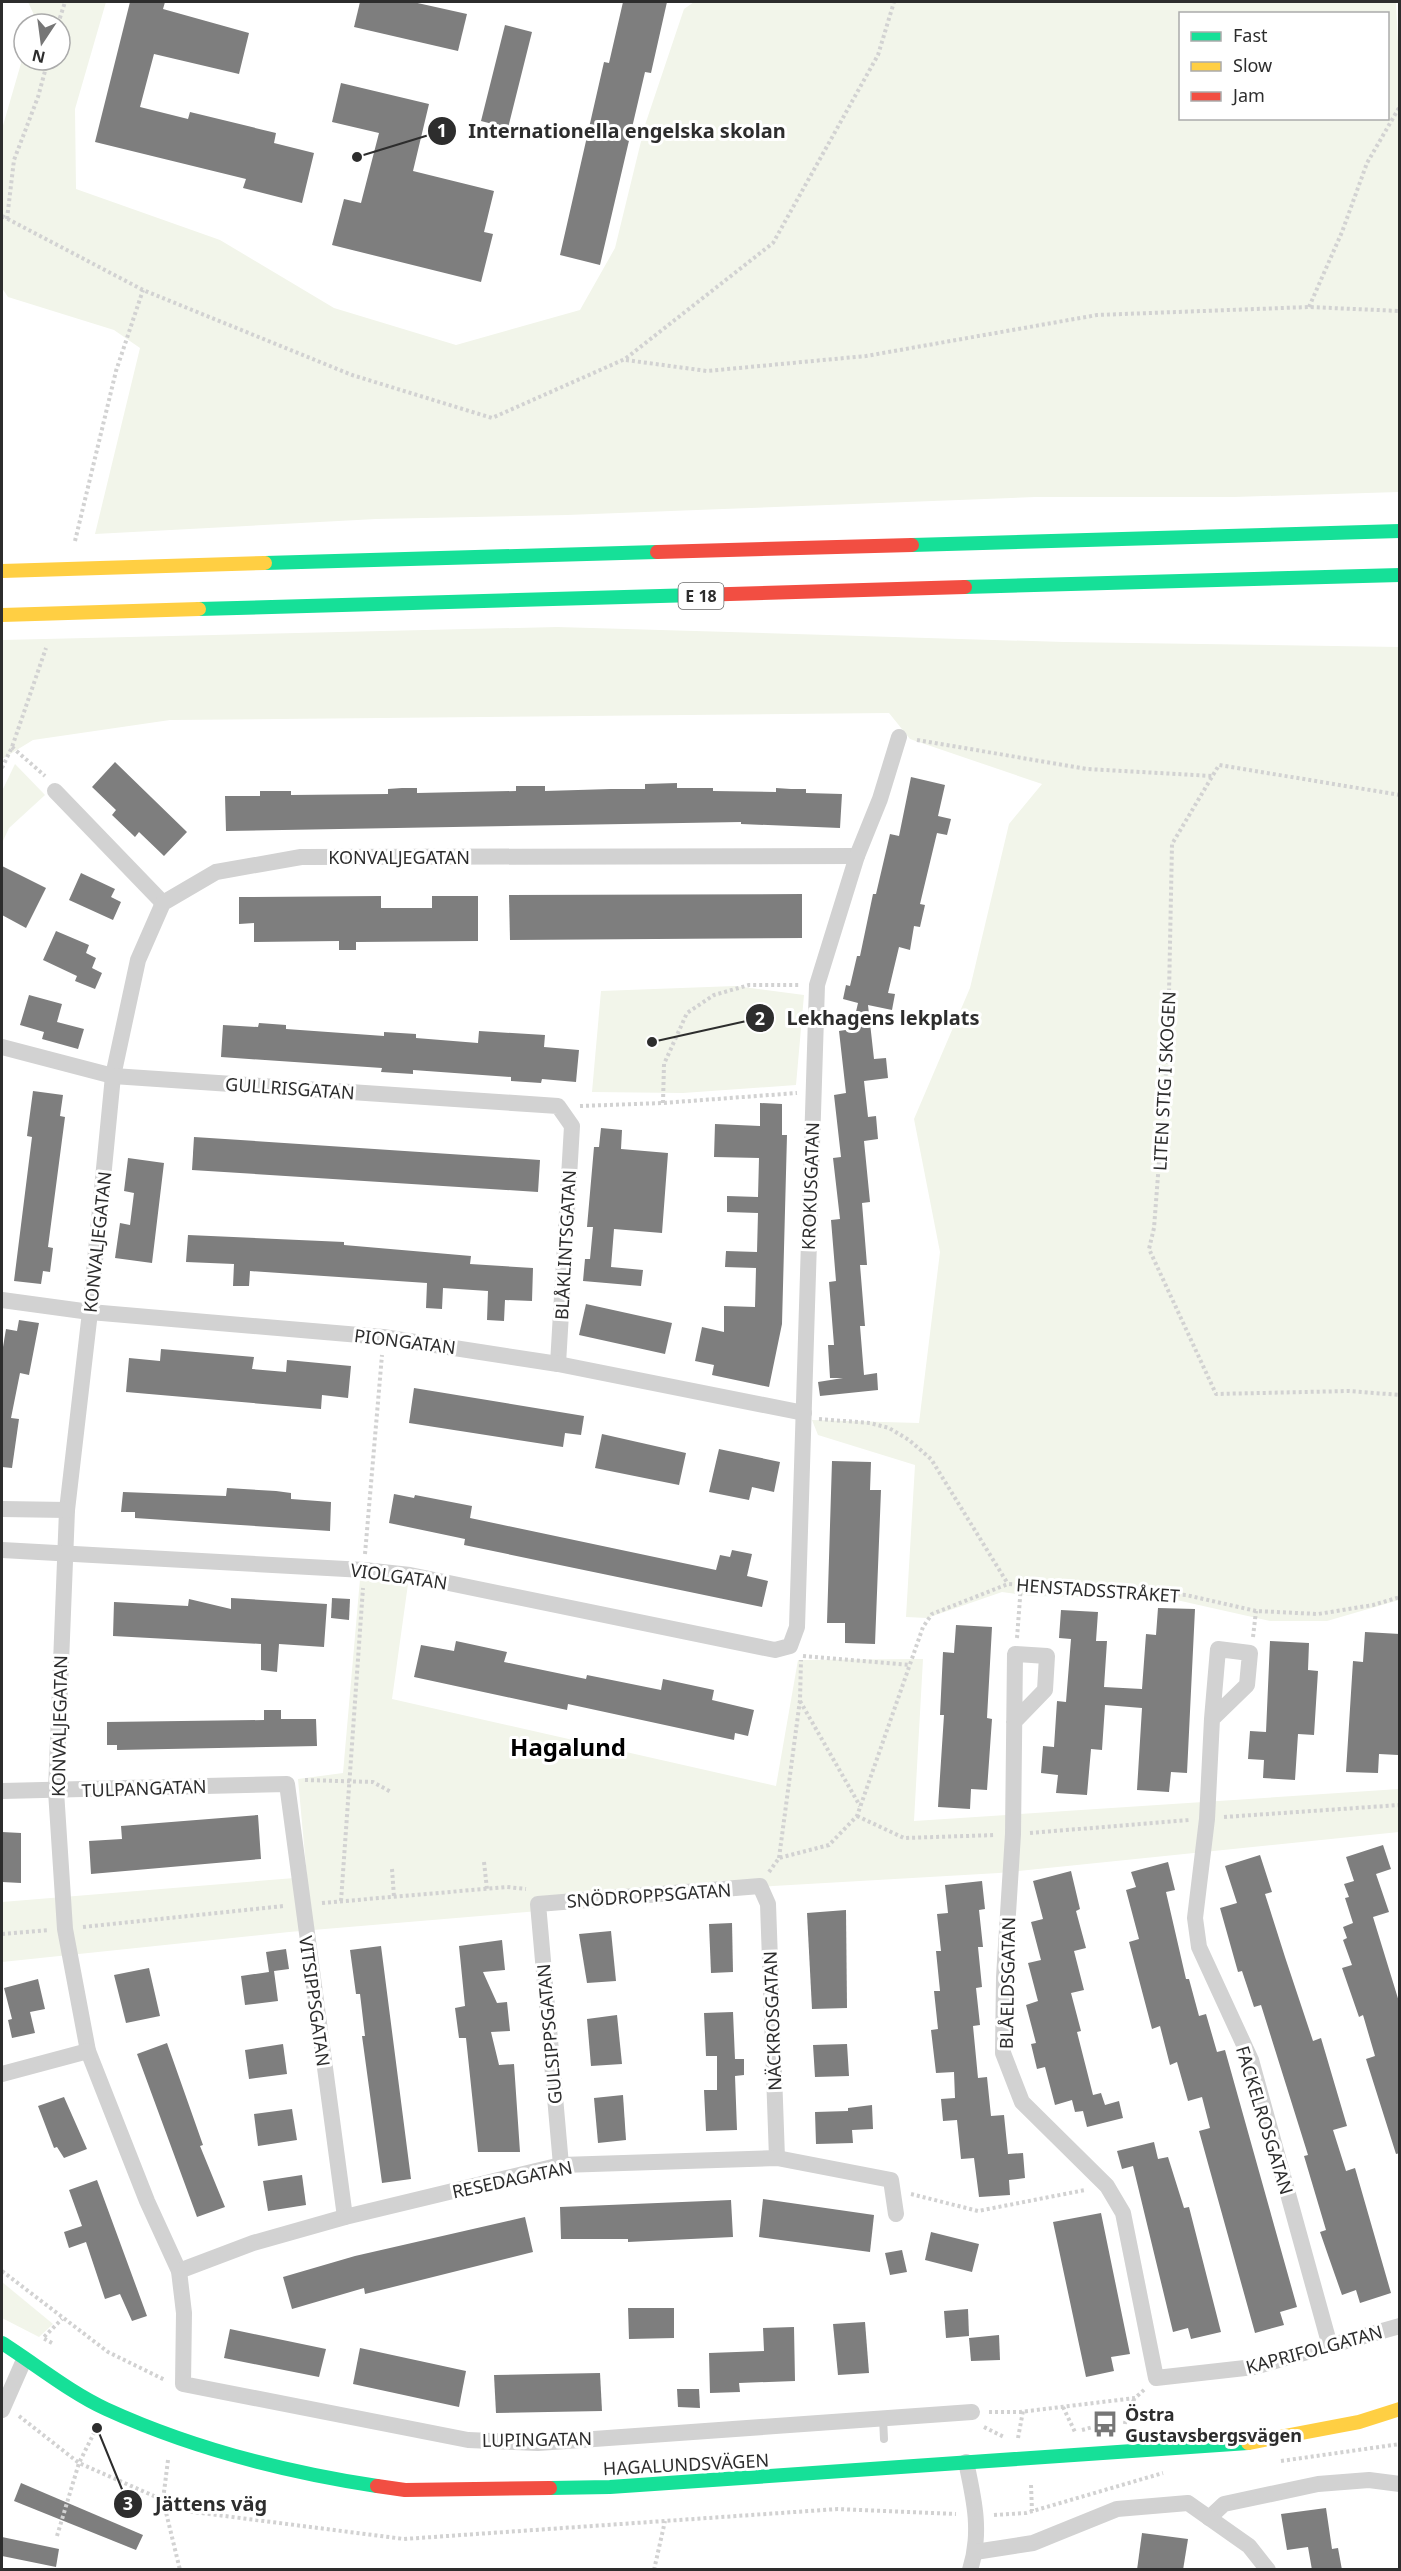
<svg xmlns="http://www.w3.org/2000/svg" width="1401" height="2571" viewBox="0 0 1401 2571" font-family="'Noto Sans',sans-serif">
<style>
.green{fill:#f2f5ea;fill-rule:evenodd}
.building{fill:#7e7e7e}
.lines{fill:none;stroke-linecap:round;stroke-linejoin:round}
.path{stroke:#d2d2d2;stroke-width:4;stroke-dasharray:3 3;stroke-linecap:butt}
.lane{stroke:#d2d2d2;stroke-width:8}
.street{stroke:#d2d2d2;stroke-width:16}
.fast{stroke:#16e098;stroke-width:14}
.slow{stroke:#ffcf43;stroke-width:14}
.jam{stroke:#f24e42;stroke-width:14}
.labels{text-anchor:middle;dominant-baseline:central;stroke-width:6;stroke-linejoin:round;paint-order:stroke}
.shield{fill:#fff;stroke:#6c6c6c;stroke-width:1.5}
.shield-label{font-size:16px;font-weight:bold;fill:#2d2d2d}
.street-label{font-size:18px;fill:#2d2d2d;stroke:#fff}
.poi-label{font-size:18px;font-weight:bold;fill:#2d2d2d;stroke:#fff;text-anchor:start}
.district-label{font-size:24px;font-weight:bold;fill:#000;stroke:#fff}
.leader{fill:none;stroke:#2d2d2d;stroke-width:2}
.callout-dot{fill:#2d2d2d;stroke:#fff;stroke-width:2}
.mark-label{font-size:18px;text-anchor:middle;font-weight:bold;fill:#fff}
.callout-label{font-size:20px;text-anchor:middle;font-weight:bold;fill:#2d2d2d;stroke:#fff;stroke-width:6;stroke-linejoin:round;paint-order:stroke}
</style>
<rect width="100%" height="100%" fill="#fff"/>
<g class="green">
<path d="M28,2H106L75,109L76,189L220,240L334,308L456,345L580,310L615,248L645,125L684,9L694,2H1396L1400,84L1399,492L1234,497H1035L567,515L376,519L95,534L140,348L114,330L8,297L2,288V129L24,53V60H60V24H33L35,17ZM1180,14H1388V118H1180Z"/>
<path d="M557,627L1064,642L1399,647V1600L1327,1621H1270L1172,1599L1032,1596L1002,1592L927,1618L906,1617L915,1465L818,1435L812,1420L919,1423L940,1252L914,1119L970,988L1009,824L1042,784L910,739L889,713L170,720L33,740L2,759V640Z"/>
<path d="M15,764L45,795L9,828L2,843V791Z"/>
<path d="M735,986L804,995L796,1085L683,1093L592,1092L601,991Z"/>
<path d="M360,1579L408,1584L392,1699L776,1786L798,1660L923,1659L914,1821L1399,1789V1832L999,1873L773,1886L527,1912L289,1932L2,1962V1902L307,1877L298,1779L343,1773Z"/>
<path d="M2,2282L53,2324L39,2337L2,2318Z"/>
</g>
<g class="building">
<path d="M130,2H165L163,9L249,33L239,74L154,54L140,107L188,119L190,112L276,133L274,143L314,153L302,203L243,188L246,179L95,142Z"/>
<path d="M360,2H413L467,14L458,51L354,27Z"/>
<path d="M623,2H667L651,73L645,72L600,265L560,255L604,62L609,63Z"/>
<path d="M505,25L532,32L508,128L481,121Z"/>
<path d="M341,83L429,104L413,171L494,191L484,232L493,234L481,282L332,245L344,199L361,203L379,133L332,122Z"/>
<path d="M115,762L187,832L164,856L139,832L135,837L112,815L116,810L92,787Z"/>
<path d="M911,777L945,785L938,816L951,819L947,835L937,833L920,904L925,905L920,927L914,926L910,950L899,947L888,993L895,994L892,1010L868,1005L874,1059L886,1058L888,1078L864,1081L868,1117L876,1116L878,1139L864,1141L870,1202L862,1203L867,1265H860L865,1326H860L864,1375L877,1373L878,1390L820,1396L818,1382L843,1378H830L828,1345H834L829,1282L836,1281L831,1220L840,1219L833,1158L841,1157L834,1095L846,1093L839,1031L852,1029L858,1003L843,999L846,985L850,986L857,956H860L873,894H876L890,834L899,836Z"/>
<path d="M677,783V788H713V791L776,792V788L791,789H806V793L842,794L840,828L741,824V822L226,831L225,796H260V791H291V795L388,794V789L402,788H417V793L516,791V786H545V791L611,789H645V784Z"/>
<path d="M2,866L46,888L26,928L2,915Z"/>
<path d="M81,873L115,889L111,897L121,902L113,920L69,900Z"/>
<path d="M802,894V938L510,940L509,895Z"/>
<path d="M381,896V908H432V896H478V941L356,942V950H339V941L254,942V923L239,924V897Z"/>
<path d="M56,931L89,945L86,953L96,958L92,968L102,973L95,989L75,981L77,976L43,960Z"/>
<path d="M29,995L62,1004L57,1022L84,1029L78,1049L42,1039L44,1032L20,1025Z"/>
<path d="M259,1023L286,1025V1029L384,1036V1032L416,1034V1038L478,1043L479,1031L545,1035L544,1047L579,1050L576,1082L542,1079L541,1083L511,1081V1077L413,1070V1074L381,1072L382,1068L221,1057L223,1025L258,1027Z"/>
<path d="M33,1091L63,1095L60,1116L65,1117L48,1247L53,1248L50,1272L43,1271L41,1284L14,1281L32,1137L27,1136Z"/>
<path d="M760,1103L782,1104V1135H787L782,1324L769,1387L712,1375L714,1365L695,1361L702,1327L724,1332V1306L755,1307L756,1268L725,1267L726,1251L757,1252L758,1213L727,1212V1196L758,1197L759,1158L714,1157L715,1124L760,1126Z"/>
<path d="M601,1128L622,1130L621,1149L668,1153L662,1233L614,1229L611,1267L643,1270L641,1286L583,1281L585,1259H590L593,1227H587L594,1147H599Z"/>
<path d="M194,1137L540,1160L538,1192L192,1170Z"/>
<path d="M128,1158L164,1163L152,1263L115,1258L120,1223L130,1225L134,1193L124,1191Z"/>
<path d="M188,1235L344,1242V1245L471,1256L470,1264L533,1268L532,1301L505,1300L504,1321L487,1320L488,1291L443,1288L442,1309L426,1308L427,1283L250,1271L249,1286H233L234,1264L186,1262Z"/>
<path d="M586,1304L672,1323L665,1354L579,1335Z"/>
<path d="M19,1320L39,1323L29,1375L20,1373L11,1418L19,1419L12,1468L2,1467V1353L6,1329L17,1331Z"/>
<path d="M161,1349L254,1357L252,1369L286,1372L287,1360L351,1366L348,1398L322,1395L321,1409L126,1392L129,1358L160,1361Z"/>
<path d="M414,1388L584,1416L581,1435L565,1433L563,1447L409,1423Z"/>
<path d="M602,1434L686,1453L679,1485L595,1468Z"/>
<path d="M719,1449L780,1462L774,1492L752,1487L749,1500L709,1492Z"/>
<path d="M832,1461L871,1462L870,1490H881L875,1644L845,1643V1623H827Z"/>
<path d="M227,1488L276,1491L291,1493V1499L331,1502L330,1531L135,1518V1512H121L123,1492L226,1496Z"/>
<path d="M394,1494L414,1498L415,1495L472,1506L470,1518L716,1570L720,1555L730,1557L732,1550L752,1554L747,1576L768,1581L762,1607L464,1545L465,1539L389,1523Z"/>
<path d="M231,1598L327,1604L324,1647L279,1644L277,1672L261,1670V1644L113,1636L114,1602L188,1606L189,1599L231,1609Z"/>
<path d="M332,1598L350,1599L349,1620L331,1618Z"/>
<path d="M1158,1608L1195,1609L1187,1773L1171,1772L1169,1792L1137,1790L1142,1708L1105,1705L1102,1750L1091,1749L1087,1795L1056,1793L1058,1775L1041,1773L1043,1746L1054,1747L1057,1701L1066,1702L1071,1639L1059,1638L1061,1610L1098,1612L1096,1641H1107L1104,1687L1142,1689L1146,1634L1156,1635Z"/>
<path d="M956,1625L992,1627L987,1718L992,1719L987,1790L971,1789L970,1809L938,1807L944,1715H940L943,1652L954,1653Z"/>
<path d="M1365,1632L1400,1634L1398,1755L1379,1754L1378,1773L1346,1772L1353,1661L1363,1662Z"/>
<path d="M456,1641L507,1652L504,1662L586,1679L587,1675L661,1690L663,1679L714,1690L712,1700L754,1710L748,1736L735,1733L734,1740L568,1704L567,1710L414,1677L421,1645L454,1651Z"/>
<path d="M1270,1641L1309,1643L1308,1670L1318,1671L1314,1735L1298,1734L1295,1780L1263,1778L1264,1760L1248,1759L1250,1731L1266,1732Z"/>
<path d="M264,1710H281V1719H316L317,1746L117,1750V1745H107V1722L264,1720Z"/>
<path d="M258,1815L261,1859L91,1874L89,1841L122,1839L121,1826Z"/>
<path d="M2,1832L21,1833V1883L2,1882Z"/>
<path d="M1383,1845L1391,1869L1376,1874L1389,1912L1373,1917L1400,2005V2153L1396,2154L1366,2059L1375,2056L1363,2015L1359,2017L1342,1968L1352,1965L1343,1940L1347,1938L1343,1927L1353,1923L1345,1898L1349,1897L1344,1884L1354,1881L1346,1857Z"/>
<path d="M1260,1855L1272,1892L1265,1894L1285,1957L1313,2041L1321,2038L1347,2126L1333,2130L1346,2171L1355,2168L1391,2293L1360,2303L1356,2290L1342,2295L1329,2258L1320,2232L1326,2230L1304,2156L1308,2155L1261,2005L1254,2007L1242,1971L1238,1972L1220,1908L1237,1903L1225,1866Z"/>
<path d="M1168,1862L1175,1890L1166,1892L1186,1979H1189L1199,2016L1206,2014L1217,2052L1225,2050L1297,2307L1280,2312L1284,2325L1255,2333L1199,2131L1210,2128L1202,2097L1188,2101L1177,2062L1170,2065L1160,2026L1152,2029L1129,1942L1139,1939L1126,1890L1136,1887L1131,1872Z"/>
<path d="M1071,1871L1080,1909L1076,1911L1086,1948L1074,1951L1084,1990L1071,1993L1081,2031L1077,2032L1093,2095L1101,2093L1105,2105L1119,2101L1123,2118L1087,2127L1083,2111L1075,2112L1072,2100L1055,2105L1045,2067L1037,2069L1031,2044L1036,2043L1026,2005L1038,2001L1028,1963L1041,1960L1031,1922L1043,1919L1033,1881Z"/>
<path d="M982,1881L985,1909L979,1910L983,1947H978L982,1987L976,1988L980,2025L973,2026L978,2078L987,2077L991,2116L1004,2115L1008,2154L1023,2153L1025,2178L1009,2180L1010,2195L979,2197L974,2158L961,2159L957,2120L943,2121L941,2099L955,2098L954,2072L936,2073L931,2030L938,2029L934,1991H940L936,1951H941L937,1914L948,1913L945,1885Z"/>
<path d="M846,1910L847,2008L812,2009L807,1913Z"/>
<path d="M732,1923L733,1972L711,1973L709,1924Z"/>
<path d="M611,1931L616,1981L587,1983L579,1934Z"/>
<path d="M502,1940L505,1970L483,1972L497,2003L507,2002L510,2031L491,2032L499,2065L514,2064L520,2152H478L466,2038H459L455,2008L465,2006L459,1946Z"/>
<path d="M381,1946L411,2179L382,2183L362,2036H365L360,1994H356L350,1950Z"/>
<path d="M286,1949L289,1969L274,1971L278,2001L245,2005L241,1976L269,1972L266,1952Z"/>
<path d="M149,1968L160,2016L126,2023L114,1975Z"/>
<path d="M38,1979L45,2009L30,2012L35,2033L12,2038L8,2020L12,2019L4,1988Z"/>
<path d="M733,2012L735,2059H744V2075L735,2076L737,2130L706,2131L704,2090H717V2056H706L704,2013Z"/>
<path d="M617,2015L622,2064L591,2066L587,2019Z"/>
<path d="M167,2043L203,2145L200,2146L225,2207L197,2217L137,2054Z"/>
<path d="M283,2044L287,2074L249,2079L245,2050Z"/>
<path d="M847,2044L849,2076L815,2077L813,2045Z"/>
<path d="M623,2095L626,2140L598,2143L594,2098Z"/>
<path d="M64,2097L87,2149L64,2158L57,2147L54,2148L38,2106Z"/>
<path d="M872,2105L873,2129L852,2130L853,2143L816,2144L815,2112L848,2111V2108Z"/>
<path d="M292,2109L297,2140L258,2146L254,2114Z"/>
<path d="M1154,2142L1158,2159L1168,2157L1184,2208L1189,2207L1221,2332L1191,2339L1188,2328L1173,2332L1133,2166L1122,2169L1117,2151Z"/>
<path d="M302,2175L306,2205L268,2211L263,2181Z"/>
<path d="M97,2180L147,2316L132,2321L120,2294L105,2299L86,2242L69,2248L64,2232L82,2226L69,2190Z"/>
<path d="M763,2199L874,2215L870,2252L759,2237Z"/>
<path d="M731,2200L733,2237L628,2242V2239H561L560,2207Z"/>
<path d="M1101,2213L1130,2354L1111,2357L1114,2371L1086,2377L1053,2222Z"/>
<path d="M525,2217L533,2252L365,2294L364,2288L292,2309L283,2277L355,2256Z"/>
<path d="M931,2232L979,2244L972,2272L925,2260Z"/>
<path d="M902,2250L907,2272L890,2275L885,2253Z"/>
<path d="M628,2308H674V2338L629,2339Z"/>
<path d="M968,2309L969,2336L946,2338L944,2311Z"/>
<path d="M865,2322L869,2373L838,2375L833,2324Z"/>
<path d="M794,2327L795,2381L739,2383L740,2392L710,2393L709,2353L764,2351L763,2328Z"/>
<path d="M230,2329L326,2349L319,2377L224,2358Z"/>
<path d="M999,2335L1000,2360L971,2361L969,2338Z"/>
<path d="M360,2348L466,2371L459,2407L353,2384Z"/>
<path d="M600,2373L602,2411L496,2413L494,2375Z"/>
<path d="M677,2389H699L700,2408L678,2407Z"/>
<path d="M21,2483L143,2535L136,2550L14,2501Z"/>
<path d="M1326,2508L1332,2549L1338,2548L1342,2570H1312L1308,2547L1287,2550L1281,2514Z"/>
<path d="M1142,2533L1188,2539L1183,2570H1137Z"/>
<path d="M2,2537L59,2549L56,2567L2,2556Z"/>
</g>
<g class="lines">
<g class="path">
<path d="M58,24L65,2"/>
<path d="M2,216L143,290L352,375L492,418L625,359L773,243L878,55L894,2"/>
<path d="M7,219L14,160L38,97L48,60"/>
<path d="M1309,307L1342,232L1367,163L1400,106"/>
<path d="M626,360L707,371L866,356L1097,315L1309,307L1400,311"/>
<path d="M75,541L116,371L143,290"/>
<path d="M917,740L1087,769L1212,776"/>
<path d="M12,747L45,776"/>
<path d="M2,768L12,747L46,648"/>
<path d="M1400,795L1219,765L1172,844L1168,1044L1154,1228L1149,1249L1216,1394L1349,1391L1400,1395"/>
<path d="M663,1103L664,1064L687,1013L714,995L749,985H799"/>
<path d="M580,1106L663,1103L797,1093"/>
<path d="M819,1419L870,1423L889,1428L909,1440L931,1459L1008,1584"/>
<path d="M365,1554L382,1355"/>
<path d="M1253,1637L1256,1611"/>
<path d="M1017,1638L1021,1585"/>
<path d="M803,1656L910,1665"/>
<path d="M800,1701L860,1806"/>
<path d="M305,1780L373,1782L391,1792"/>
<path d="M857,1816L904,1838L996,1835"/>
<path d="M1224,1817L1400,1805"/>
<path d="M1030,1833L1190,1820"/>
<path d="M779,1858L800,1700L801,1660"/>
<path d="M484,1862L487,1889"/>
<path d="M392,1869L394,1897"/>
<path d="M769,1872L779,1858L829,1845L857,1816L923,1627L932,1614L1008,1584L1186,1595L1256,1611L1318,1614L1373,1605L1400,1597"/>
<path d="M341,1901L363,1588"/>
<path d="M322,1903L507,1887L526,1889"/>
<path d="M83,1927L284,1906"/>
<path d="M2,1934L49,1930"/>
<path d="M911,2194L978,2211L1085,2190"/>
<path d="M2,2271L108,2352L165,2380"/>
<path d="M52,2343L43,2338L62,2319"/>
<path d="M1063,2407L1075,2432"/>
<path d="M989,2412H1020L1135,2398L1145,2389"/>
<path d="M19,2416L79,2463L163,2500L178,2510L404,2539L838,2509L956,2514"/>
<path d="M1125,2424L1126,2414L1135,2398"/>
<path d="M984,2427L1004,2437"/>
<path d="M1082,2430L1093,2427"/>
<path d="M1018,2438L1023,2411"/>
<path d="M168,2460L163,2500L180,2570"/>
<path d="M1281,2461L1400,2444"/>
<path d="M1031,2485L1032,2511"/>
<path d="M994,2515L1026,2513L1163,2473"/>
<path d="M57,2536L79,2463L96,2429"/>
<path d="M654,2570L665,2521"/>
</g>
<path class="lane" d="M883,2418L884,2439"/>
<g class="street">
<path d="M55,791L163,903"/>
<path d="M857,856L301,857L216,872L163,903L138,960L113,1076L90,1312L67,1510L56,1791L65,1929L88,2051L147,2201L179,2271L184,2313L183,2384L468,2440L538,2443L972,2412"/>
<path d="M2,1047L113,1076L558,1106L572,1126L558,1364"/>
<path d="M2,1300L90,1312L383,1337L558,1364L804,1413"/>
<path d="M2,1509L67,1510"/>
<path d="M2,1550L364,1570L410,1575L775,1650L790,1646L797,1627L817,985L857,856L880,799L899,737"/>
<path d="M1212,1719L1218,1649L1250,1653L1247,1685L1212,1719L1207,1819L1195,1918L1199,1947L1251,2060L1330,2346"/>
<path d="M1014,1722L1045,1690L1047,1656L1015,1654L1013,1834L1004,1977L1003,2053L1022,2102L1107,2186L1123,2213L1156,2378L1254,2367L1400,2326"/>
<path d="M2,1791L287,1784L345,2217"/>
<path d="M2,2074L88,2051"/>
<path d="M561,2165L538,1904L760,1886L768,1904L777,2158"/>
<path d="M179,2271L253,2243L345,2217L561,2165L777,2158L891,2180L896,2214"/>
<path d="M2,2410L24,2360"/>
<path d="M966,2462C974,2499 982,2532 970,2570"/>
<path d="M1209,2518L1224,2504L1318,2484L1369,2480L1400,2484"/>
<path d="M975,2552L1033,2543L1117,2509L1188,2503L1249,2546L1268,2570"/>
</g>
<g class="fast">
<path d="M912,545L1400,531"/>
<path d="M265,563L657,552"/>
<path d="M965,587L1400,575"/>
<path d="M199,609L696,595"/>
<path d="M2,2343C35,2364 71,2393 106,2409C191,2448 285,2472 377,2486"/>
<path d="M550,2488L610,2487L1248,2443"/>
</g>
<g class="slow">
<path d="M2,571L265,563"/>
<path d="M2,615L199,609"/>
<path d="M1248,2443L1359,2422L1400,2409"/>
</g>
<g class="jam">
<path d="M657,552L912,545"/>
<path d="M696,595L965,587"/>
<path d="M377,2486L405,2490L550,2488"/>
</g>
</g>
<defs>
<g id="bus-bare" transform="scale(2.07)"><path d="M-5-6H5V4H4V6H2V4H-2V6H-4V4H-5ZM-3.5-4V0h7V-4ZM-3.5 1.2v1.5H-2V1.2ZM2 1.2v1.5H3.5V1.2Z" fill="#767676" stroke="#fff" stroke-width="2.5" paint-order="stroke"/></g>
</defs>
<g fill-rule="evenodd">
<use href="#bus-bare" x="1105" y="2424"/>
</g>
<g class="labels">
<rect class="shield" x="678.5" y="583" width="45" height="26" rx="4.5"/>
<g class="shield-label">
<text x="701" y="596">E 18</text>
</g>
<g class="street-label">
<text x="399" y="857">KONVALJEGATAN</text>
<text transform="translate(1164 1081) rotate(-87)">LITEN STIG I SKOGEN</text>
<text transform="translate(290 1088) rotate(4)">GULLRISGATAN</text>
<text transform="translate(810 1186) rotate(-88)">KROKUSGATAN</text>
<text transform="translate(97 1242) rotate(-84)">KONVALJEGATAN</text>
<text transform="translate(565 1245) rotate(-87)">BLÅKLINTSGATAN</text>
<text transform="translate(405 1341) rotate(7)">PIONGATAN</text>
<text transform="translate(399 1576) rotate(8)">VIOLGATAN</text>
<text transform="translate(1098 1590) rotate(4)">HENSTADSSTRÅKET</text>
<text transform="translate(59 1726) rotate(-89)">KONVALJEGATAN</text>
<text transform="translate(144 1788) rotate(-2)">TULPANGATAN</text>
<text transform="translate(649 1895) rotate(-4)">SNÖDROPPSGATAN</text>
<text transform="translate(1007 1983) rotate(-89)">BLÅELDSGATAN</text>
<text transform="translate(315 2001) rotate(82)">VITSIPPSGATAN</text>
<text transform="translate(772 2021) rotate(-92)">NÄCKROSGATAN</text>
<text transform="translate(549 2034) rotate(-95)">GULSIPPSGATAN</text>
<text transform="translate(1265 2120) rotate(73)">FACKELROSGATAN</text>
<text transform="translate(512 2179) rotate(-12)">RESEDAGATAN</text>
<text transform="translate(1314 2349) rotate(-15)">KAPRIFOLGATAN</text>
<text transform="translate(537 2439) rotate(-1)">LUPINGATAN</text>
<text transform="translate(686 2464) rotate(-3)">HAGALUNDSVÄGEN</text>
</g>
<g class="poi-label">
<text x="1125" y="2414">Östra<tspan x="1125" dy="21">Gustavsbergsvägen</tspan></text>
</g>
<g class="district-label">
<text x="568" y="1746">Hagalund</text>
</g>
</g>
<path class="leader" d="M357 157L442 131M652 1042L760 1018M97 2428L128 2504"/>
<g class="callout-dot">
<circle cx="357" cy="157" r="6"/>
<circle cx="652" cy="1042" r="6"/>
<circle cx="97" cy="2428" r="6"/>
<circle cx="442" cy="131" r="15"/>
<circle cx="760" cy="1018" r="15"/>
<circle cx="128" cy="2504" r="15"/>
</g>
<g class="mark-label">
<text x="442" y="137">1</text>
<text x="760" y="1025">2</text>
<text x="128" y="2510">3</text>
</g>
<g class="callout-label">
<text x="627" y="138">Internationella engelska skolan</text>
<text x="883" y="1025">Lekhagens lekplats</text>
<text x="211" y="2511">Jättens väg</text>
</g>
<rect width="1401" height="2571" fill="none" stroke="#2d2d2d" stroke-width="6"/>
<rect x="1179" y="12" width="210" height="108" fill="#ffffff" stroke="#ababab" stroke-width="1.5"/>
<rect x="1191" y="32" width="30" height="9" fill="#16e098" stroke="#ababab" stroke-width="1.5"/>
<text x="1233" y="42" font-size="18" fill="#2d2d2d">Fast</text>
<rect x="1191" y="62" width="30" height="9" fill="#ffcf43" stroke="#ababab" stroke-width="1.5"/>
<text x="1233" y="72" font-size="18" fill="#2d2d2d">Slow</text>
<rect x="1191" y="92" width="30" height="9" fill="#f24e42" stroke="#ababab" stroke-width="1.5"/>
<text x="1233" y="102" font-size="18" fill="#2d2d2d">Jam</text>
<g transform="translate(42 42) rotate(193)"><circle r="28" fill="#ffffff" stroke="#ababab" stroke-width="1.5"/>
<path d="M0-4.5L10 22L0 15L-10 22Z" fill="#767676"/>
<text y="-9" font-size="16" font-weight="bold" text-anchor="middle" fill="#2d2d2d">N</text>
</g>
</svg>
